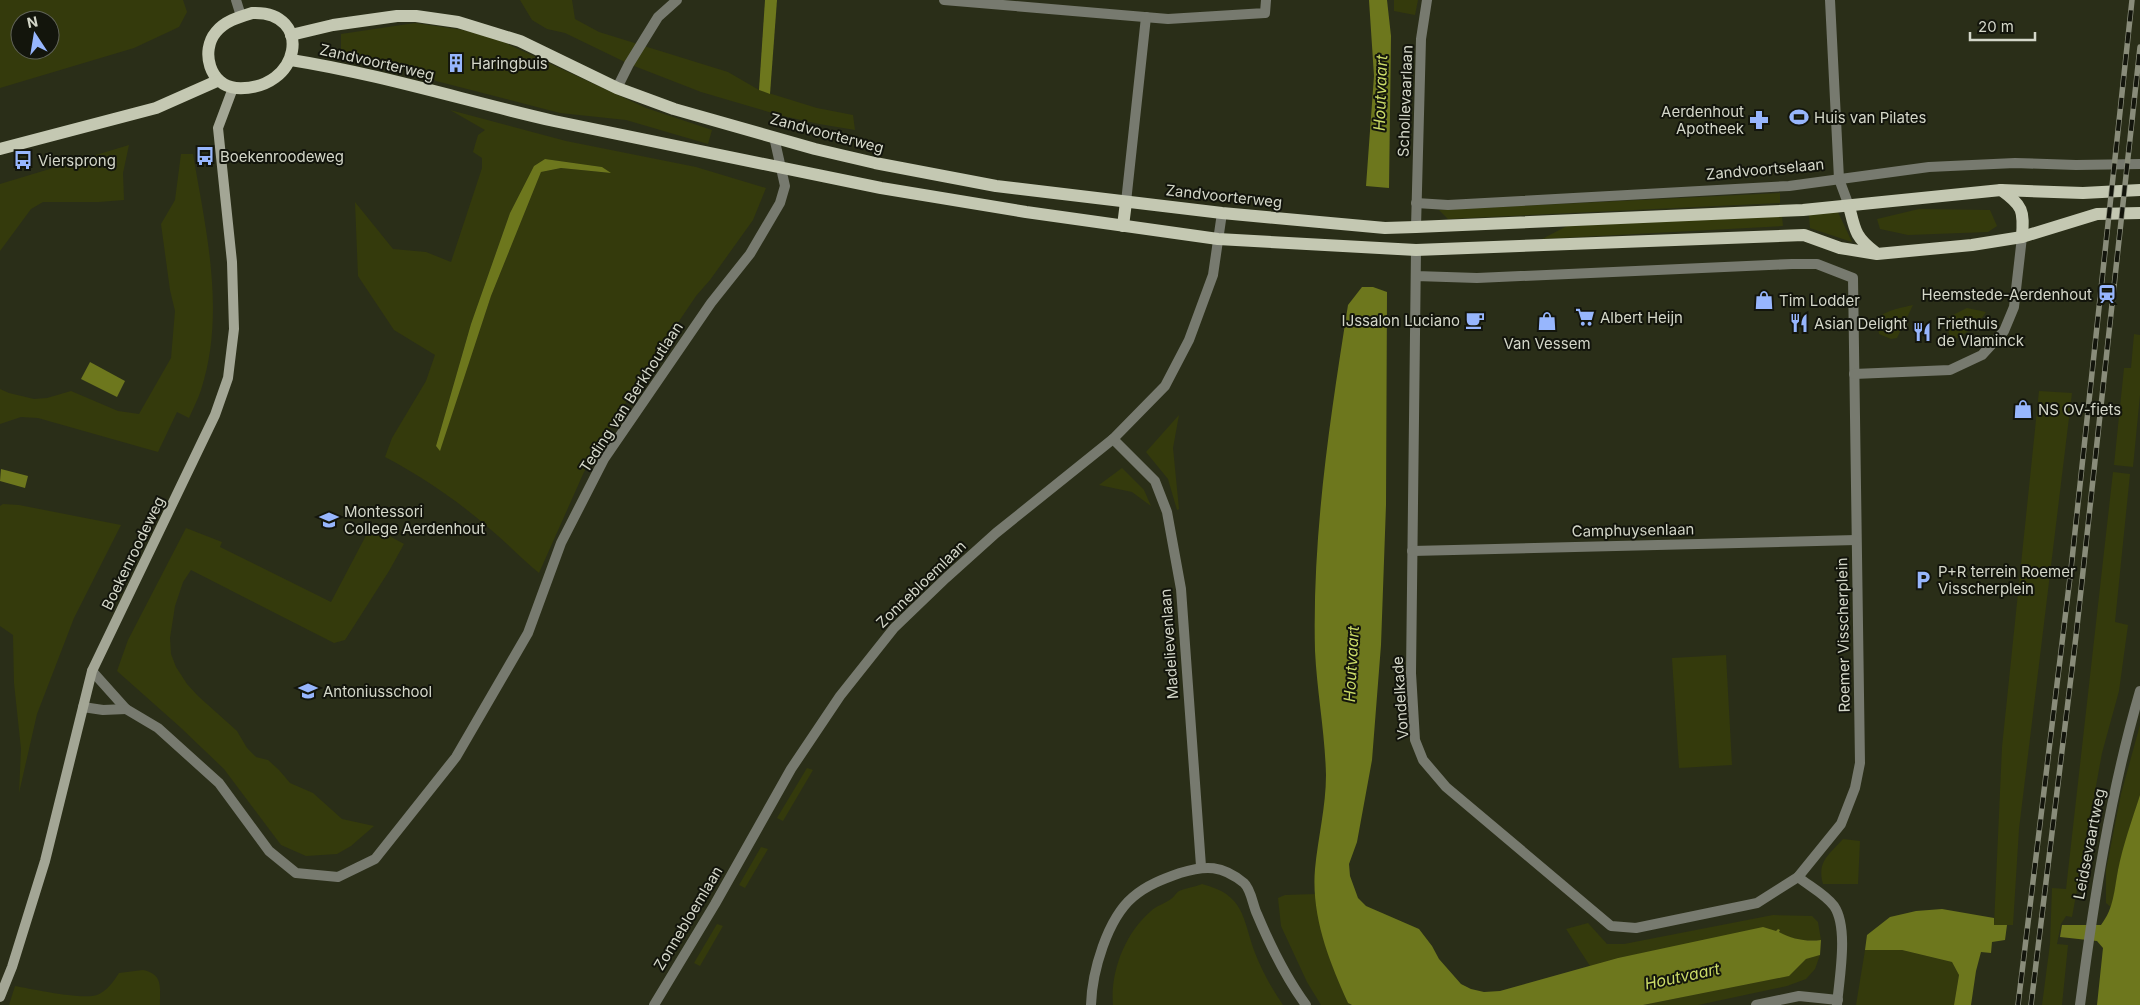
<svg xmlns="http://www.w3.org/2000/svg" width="2140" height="1005" viewBox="0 0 2140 1005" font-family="Inter,sans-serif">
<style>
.green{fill:#343a0c;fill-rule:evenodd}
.water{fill:#6d771d}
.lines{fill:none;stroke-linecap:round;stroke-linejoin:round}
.minor{stroke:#777a6f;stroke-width:10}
.tertiary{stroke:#777a6f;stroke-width:10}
.secondary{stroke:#a3a695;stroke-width:10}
.primary{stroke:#c4c8b2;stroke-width:12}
.rail-casing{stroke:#898c7a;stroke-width:5.5}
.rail{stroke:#13150c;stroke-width:4;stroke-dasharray:11;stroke-linecap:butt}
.labels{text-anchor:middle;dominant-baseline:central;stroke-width:4;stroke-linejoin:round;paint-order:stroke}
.street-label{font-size:15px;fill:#d4d7c9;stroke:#13150c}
.poi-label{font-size:15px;fill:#d4d7c9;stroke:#13150c;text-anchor:start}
.water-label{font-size:16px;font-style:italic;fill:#cbdb68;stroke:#13150c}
</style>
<rect width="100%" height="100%" fill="#2a2e18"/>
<g class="green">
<path d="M0,0H183L187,12L179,27L134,48L0,88ZM20,20H50V50H20Z"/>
<path d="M520,0H572L575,19L599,32L728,72L759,90L817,108L853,115L855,130L819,124L779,115L701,92L629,64L565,33L547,29L532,20Z"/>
<path d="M1394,0H1418L1415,15L1394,11Z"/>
<path d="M415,23L463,30L499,40L646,108L712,130L708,144L626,120L560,113L436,81L425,72L384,60L380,62L341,53V34Z"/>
<path d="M450,110L566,141L696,167L766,188L753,220L710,280L696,296L640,379L584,472L539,573C522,559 507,543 490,529C458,501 423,477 385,457L392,438L426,381L435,355L394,330L358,276L355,202L393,249L426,252L451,262L482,168V158L473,152L478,135L485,130ZM545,159L602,167L609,173L561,168L541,172L491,296L440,450L436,446L471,324L510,213L534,166Z"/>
<path d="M129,145L123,173L124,200L99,202H43L31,209L0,251V184Z"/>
<path d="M181,154H193C206,231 226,313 201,390C198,399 193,409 189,418L177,412L158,452L38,418L21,417L0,424V389L9,393L34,399L47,398L71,391L118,411L139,414L171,358L175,311L170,290L161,224L175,200Z"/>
<path d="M1780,193V203L1448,219L1439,210Z"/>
<path d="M1919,209L1990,210L1997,226L1988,232L1908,235L1880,229L1877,219Z"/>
<path d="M1838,212L1852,242L1810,228L1809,215Z"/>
<path d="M1782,216L1783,226L1542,239L1567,226Z"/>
<path d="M1913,305L1897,338L1891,339L1879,334L1877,320C1884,310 1901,308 1913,305Z"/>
<path d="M1967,308L1986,312C1978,325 1965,335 1951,341L1948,330L1949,317Z"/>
<path d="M2134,334L2140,335V395L2133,467L2114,465L2124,368H2131Z"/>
<path d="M2039,391L2072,393L2019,829L2013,925H1994L2002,747Z"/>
<path d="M1179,415L1173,448L1179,509L1177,510L1168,479L1146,452Z"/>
<path d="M1122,468L1144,490L1151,506L1132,492L1099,485Z"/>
<path d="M2113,472L2130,474L2115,622L2128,625L2119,691L2102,753L2072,917L2066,916L2061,924L2057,944L2068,945L2062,1005H2042L2050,944L2052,888L2066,889Z"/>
<path d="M3,504L19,505L121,525L74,618L37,714L19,793L21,749L14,683L13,635L0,626V506Z"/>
<path d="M371,526L404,544L389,571L345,640L334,643L191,570L183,582L175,606L170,638L171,654L176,667L187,684L198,696L237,731L247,748L256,757L268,760L279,770L290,783L313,793L342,819L374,826L351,846L337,854L306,856L281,845L224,769L180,727L117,671L128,640L186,528L222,542L220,547L331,602Z"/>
<path d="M1726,655L1732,765L1679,768L1672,658Z"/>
<path d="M2140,725V795L2118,870L2112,908L2106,903V870L2121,794Z"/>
<path d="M807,768L813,770L783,821L777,818Z"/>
<path d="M1843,839L1860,841L1858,884H1823C1817,861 1828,856 1843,839Z"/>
<path d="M761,847L768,849L745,888L739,885Z"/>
<path d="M1202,884C1245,895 1242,917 1255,953C1262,971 1272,989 1283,1005H1113C1110,972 1125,933 1151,911C1156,906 1164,904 1171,899C1174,897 1176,893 1179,891C1186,888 1195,887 1202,884Z"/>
<path d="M1316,894C1319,933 1332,967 1348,1003L1351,1005H1321L1307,982L1281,926L1278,898L1285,895Z"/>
<path d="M1773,915L1812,916L1818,922L1821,940C1808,941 1785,941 1777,929L1776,931L1658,950L1618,958L1590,966L1566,929L1588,923L1607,944H1624Z"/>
<path d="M717,924L723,926L700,966L694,963Z"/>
<path d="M1865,950H1902L1952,962L1959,975L1954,1005H1856Z"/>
<path d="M1820,955L1815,969L1806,979L1787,986L1698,1005H1643L1788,976L1806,959Z"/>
<path d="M143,970C163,974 160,987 160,1005H9L15,986C32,989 82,1000 97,995C107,991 114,981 119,973Z"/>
</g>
<g class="water">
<path d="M765,0H777L770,94L759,90Z"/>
<path d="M1369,0H1387L1391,36L1389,188L1366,186L1374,76Z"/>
<path d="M545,159L602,167L611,173L561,168L541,172L491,296L440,451L436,446L471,324L510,213L534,166Z"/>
<path d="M1362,287H1373L1387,292L1386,505L1381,645L1372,760L1357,842L1349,864L1350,876L1358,898L1366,906L1419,929L1432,946L1439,959L1461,984L1471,989L1484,992L1500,991L1618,958L1763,927L1776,931L1778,929L1780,930L1779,932C1792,939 1806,942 1821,940L1820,955L1806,959L1789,976L1643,1005H1352L1348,1003C1329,961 1311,916 1315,869C1318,838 1326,806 1326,775C1325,733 1317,692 1315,651C1312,535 1330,419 1348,305Z"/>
<path d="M90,362L125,381L117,397L81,379Z"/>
<path d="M1,469L28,476L25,488L0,481Z"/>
<path d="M2140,795V1005H2097L2103,948L2097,941L2060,937L2062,925H2101C2114,908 2114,891 2118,870C2123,845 2132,820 2140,795Z"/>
<path d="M1942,909L1994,918V925H2007L2005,940L1992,942L1991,953L1981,952L1976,971L1971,1005H1954L1959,975L1952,962L1902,950H1865L1867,935L1890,917L1916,911Z"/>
</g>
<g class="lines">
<g class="minor">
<path d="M944,0L1168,19L1265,13L1266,0"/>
<path d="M1830,0L1839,179L1849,206"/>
<path d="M617,88L629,64L658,17L677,0"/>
<path d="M1126,202L1146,17"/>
<path d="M1416,203L1448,205L1789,186L1929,167L2015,163L2076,165L2140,164"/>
<path d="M1416,227L1421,39L1427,0"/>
<path d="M1416,250L1411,673L1415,740L1423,760L1446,787L1611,926L1636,928L1757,903L1798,877L1841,824L1855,788L1860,763L1853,278L1817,264H1792L1477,278L1416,276"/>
<path d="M1854,374L1950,370L1982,355L2004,331L2014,307L2022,237"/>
<path d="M1113,439L1155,481L1167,512L1181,589L1201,866"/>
<path d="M1412,551L1856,540"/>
<path d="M92,671L126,709L158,728L219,783L269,851L296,873L338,877L375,859L456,757L528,633L561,543L604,459L711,303L750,254L780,203L785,186L774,137"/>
<path d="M83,707L103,710L126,709"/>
<path d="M1798,877C1809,886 1825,894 1834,906C1849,928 1839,979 1837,1005"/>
<path d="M1091,1005C1092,972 1107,919 1133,897C1147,885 1163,879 1180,873C1206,865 1222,865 1244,883C1251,889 1253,906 1257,914C1270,945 1286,978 1306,1005"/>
<path d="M1756,1005L1799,996L1838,1000"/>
</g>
<g class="tertiary">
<path d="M236,0L241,16"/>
<path d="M654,1005L715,904L791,769L840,696L894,628L946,578L996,533L1113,439L1165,386L1189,340L1213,275L1222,213"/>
<path d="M2080,1005C2094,899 2110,794 2140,691"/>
</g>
<path class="secondary" d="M0,997L12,967L45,861L92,671L215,415L228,378L234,329L232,262L218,128L233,88"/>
<g class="primary">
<path d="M252,13C314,10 302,92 236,88C210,86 200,51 216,32C225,21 239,17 252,13Z"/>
<path d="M291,35L333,25L397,16H416L458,22L520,41L617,88L674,109L815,149L875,163L996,186L1222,213L1385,228L1416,227L1803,210L2001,190L2083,193L2140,190"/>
<path d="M291,60C379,74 466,101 554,121L881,188L1026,212L1218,239L1416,250L1804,235L1840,248L1877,254L1972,245L2022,237L2097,214L2140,213"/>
<path d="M0,149L156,108L217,81"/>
<path d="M2001,190C2023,206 2024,210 2022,237"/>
<path d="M1849,206C1855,230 1855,237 1875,252"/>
<path d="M1123,226L1126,202"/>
</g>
<g class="rail-casing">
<g id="rail">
<path d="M2018,1005L2071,569L2132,0"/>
<path d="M2031,1005L2076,636L2140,47"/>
</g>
</g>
<use href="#rail" class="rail"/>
</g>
<defs>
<g id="building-bare" transform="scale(1.5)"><path d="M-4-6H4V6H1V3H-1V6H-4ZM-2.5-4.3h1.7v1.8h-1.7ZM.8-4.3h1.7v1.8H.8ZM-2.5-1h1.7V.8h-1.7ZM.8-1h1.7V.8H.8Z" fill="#97b6fd" stroke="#13150c" stroke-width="2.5" paint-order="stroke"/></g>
<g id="stadium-bare" transform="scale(1.5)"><path d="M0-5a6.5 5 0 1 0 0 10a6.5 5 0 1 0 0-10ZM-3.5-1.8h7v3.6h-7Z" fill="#97b6fd" stroke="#13150c" stroke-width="2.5" paint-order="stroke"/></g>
<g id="pharmacy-bare" transform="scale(1.5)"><path d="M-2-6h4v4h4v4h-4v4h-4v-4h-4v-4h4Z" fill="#97b6fd" stroke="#13150c" stroke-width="2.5" paint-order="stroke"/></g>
<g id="bus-bare" transform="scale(1.5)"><path d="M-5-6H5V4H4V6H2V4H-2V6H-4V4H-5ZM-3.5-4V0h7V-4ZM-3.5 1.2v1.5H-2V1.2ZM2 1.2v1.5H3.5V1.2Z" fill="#97b6fd" stroke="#13150c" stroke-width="2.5" paint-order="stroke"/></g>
<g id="station-bare" transform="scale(1.5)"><path d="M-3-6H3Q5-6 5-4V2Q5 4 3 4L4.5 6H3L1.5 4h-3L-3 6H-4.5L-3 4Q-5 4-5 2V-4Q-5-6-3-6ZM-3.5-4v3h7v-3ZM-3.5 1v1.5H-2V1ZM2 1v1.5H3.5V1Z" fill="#97b6fd" stroke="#13150c" stroke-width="2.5" paint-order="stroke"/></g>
<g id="shop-bare" transform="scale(1.5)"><path d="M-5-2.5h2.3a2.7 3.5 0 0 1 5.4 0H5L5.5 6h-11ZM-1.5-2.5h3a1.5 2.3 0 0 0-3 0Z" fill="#97b6fd" stroke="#13150c" stroke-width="2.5" paint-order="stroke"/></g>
<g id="supermarket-bare" transform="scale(1.5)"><path d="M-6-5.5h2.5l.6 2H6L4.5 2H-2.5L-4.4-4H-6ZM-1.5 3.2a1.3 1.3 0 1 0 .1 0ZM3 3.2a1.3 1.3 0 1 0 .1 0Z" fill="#97b6fd" stroke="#13150c" stroke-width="2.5" paint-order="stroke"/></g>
<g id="cafe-bare" transform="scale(1.5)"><path d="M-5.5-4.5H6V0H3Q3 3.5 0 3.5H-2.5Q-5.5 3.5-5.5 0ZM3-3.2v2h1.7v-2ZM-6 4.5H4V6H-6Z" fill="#97b6fd" stroke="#13150c" stroke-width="2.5" paint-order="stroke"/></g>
<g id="restaurant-bare" transform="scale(1.5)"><path d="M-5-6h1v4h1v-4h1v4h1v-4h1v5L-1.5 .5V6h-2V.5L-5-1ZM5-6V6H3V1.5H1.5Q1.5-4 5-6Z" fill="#97b6fd" stroke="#13150c" stroke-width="2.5" paint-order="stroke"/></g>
<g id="university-bare" transform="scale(1.5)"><path d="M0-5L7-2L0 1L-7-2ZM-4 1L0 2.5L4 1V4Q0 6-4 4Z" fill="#97b6fd" stroke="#13150c" stroke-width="2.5" paint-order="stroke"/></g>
<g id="parking-bare" transform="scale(1.5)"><path d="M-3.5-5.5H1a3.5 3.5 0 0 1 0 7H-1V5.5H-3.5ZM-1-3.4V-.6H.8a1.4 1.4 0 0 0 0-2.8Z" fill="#97b6fd" stroke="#13150c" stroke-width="2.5" paint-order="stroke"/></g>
<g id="school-bare" transform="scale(1.5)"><path d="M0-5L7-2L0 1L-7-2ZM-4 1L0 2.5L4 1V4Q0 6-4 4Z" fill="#97b6fd" stroke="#13150c" stroke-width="2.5" paint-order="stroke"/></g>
</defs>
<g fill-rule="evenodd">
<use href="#building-bare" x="456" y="63"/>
<use href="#stadium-bare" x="1799" y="117"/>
<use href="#pharmacy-bare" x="1759" y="120"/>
<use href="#bus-bare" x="205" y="156"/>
<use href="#bus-bare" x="23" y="160"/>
<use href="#station-bare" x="2107" y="294"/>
<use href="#shop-bare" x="1764" y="300"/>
<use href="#supermarket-bare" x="1585" y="317"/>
<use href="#cafe-bare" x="1475" y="320"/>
<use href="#shop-bare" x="1547" y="321"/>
<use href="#restaurant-bare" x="1799" y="323"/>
<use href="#restaurant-bare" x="1922" y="332"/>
<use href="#shop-bare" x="2023" y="409"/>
<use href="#university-bare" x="329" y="520"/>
<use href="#parking-bare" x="1923" y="580"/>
<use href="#school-bare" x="308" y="691"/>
</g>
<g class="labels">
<g class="street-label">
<text transform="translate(377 62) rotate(13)">Zandvoorterweg</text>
<text transform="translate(1405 101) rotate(-88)">Schollevaarlaan</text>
<text transform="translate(827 133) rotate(15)">Zandvoorterweg</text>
<text transform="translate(1765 169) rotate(-5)">Zandvoortselaan</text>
<text transform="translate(1224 196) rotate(6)">Zandvoorterweg</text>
<text transform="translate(631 397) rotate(-57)">Teding van Berkhoutlaan</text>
<text transform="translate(1633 530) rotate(-1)">Camphuysenlaan</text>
<text transform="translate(133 553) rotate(-64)">Boekenroodeweg</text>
<text transform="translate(921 584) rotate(-44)">Zonnebloemlaan</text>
<text transform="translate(1843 635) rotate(-91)">Roemer Visscherplein</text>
<text transform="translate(1169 644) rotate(-94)">Madelievenlaan</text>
<text transform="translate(1400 698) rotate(-94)">Vondelkade</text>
<text transform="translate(2089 844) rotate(-79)">Leidsevaartweg</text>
<text transform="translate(688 918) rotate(-59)">Zonnebloemlaan</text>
</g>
<g class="poi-label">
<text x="471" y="63">Haringbuis</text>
<text x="1744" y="111" text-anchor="end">Aerdenhout<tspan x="1744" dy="17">Apotheek</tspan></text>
<text x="1814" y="117">Huis van Pilates</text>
<text x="220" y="156">Boekenroodeweg</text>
<text x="38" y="160">Viersprong</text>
<text x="2092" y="294" text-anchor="end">Heemstede-Aerdenhout</text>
<text x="1779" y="300">Tim Lodder</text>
<text x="1600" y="317">Albert Heijn</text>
<text x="1460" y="320" text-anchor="end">IJssalon Luciano</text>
<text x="1814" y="323">Asian Delight</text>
<text x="1937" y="323">Friethuis<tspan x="1937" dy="17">de Vlaminck</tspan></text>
<text x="1547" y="343" text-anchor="middle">Van Vessem</text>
<text x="2038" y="409">NS OV-fiets</text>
<text x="344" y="511">Montessori<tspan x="344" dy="17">College Aerdenhout</tspan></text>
<text x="1938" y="571">P+R terrein Roemer<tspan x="1938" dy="17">Visscherplein</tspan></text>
<text x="323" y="691">Antoniusschool</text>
</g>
<g class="water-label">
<text transform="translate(1380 93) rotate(-88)">Houtvaart</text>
<text transform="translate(1351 664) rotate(-87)">Houtvaart</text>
<text transform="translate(1682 976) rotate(-12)">Houtvaart</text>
</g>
</g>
<g transform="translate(35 35) rotate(348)"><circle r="24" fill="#13150c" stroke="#606358"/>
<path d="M0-4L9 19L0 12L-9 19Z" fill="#97b6fd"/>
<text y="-8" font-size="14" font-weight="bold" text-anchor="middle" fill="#d4d7c9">N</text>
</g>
<path d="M1970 32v8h65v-8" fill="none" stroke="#d4d7c9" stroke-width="2.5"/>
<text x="1978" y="32" font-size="15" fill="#d4d7c9" stroke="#13150c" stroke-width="4" paint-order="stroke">20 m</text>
</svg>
